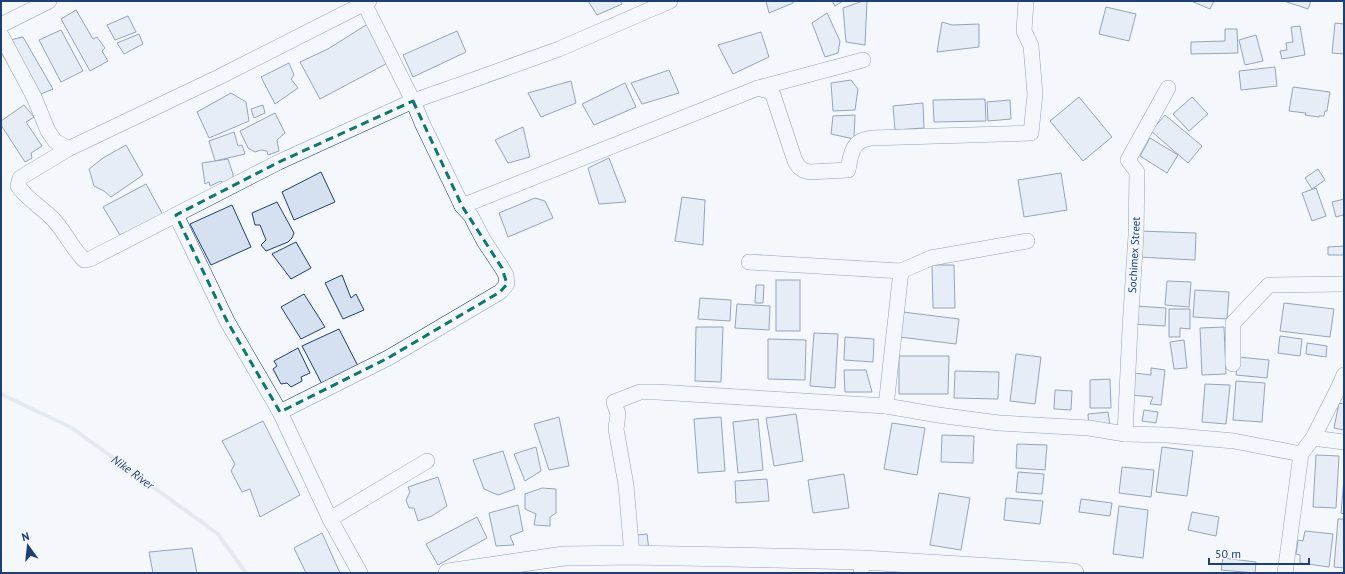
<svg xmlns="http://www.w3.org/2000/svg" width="1345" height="574" viewBox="0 0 1345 574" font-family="'PT Sans',sans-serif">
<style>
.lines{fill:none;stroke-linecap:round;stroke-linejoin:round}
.stream{stroke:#cfd7e4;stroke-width:4}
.building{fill:#d5e0f0;stroke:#1d3f73}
.minor-casing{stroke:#1d3f73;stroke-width:16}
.major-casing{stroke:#1d3f73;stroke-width:20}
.minor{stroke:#f4f7fb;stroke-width:15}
.major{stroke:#f4f7fb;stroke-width:19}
.marked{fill:none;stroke:#0f766e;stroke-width:3;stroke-dasharray:8 5;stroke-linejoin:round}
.labels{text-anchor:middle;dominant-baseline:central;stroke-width:3;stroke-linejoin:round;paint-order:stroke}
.street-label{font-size:11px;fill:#1d3f73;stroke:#f4f7fb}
.water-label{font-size:12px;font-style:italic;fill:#1d3f73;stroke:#f4f7fb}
</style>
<rect width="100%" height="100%" fill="#f4f7fb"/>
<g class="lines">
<path class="stream" d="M1,394L72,428L218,534L246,573"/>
</g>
<g class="building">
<path d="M588,1H620L622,4L597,15Z"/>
<path d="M766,1H793V3L769,13Z"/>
<path d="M832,1H843L835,6Z"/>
<path d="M863,1H867L865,45L846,42L843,8Z"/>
<path d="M1191,1H1214L1210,9Z"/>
<path d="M1284,1H1311L1308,9Z"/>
<path d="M1106,7L1136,14L1129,41L1099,34Z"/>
<path d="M76,10L93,39L97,37L105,48L102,51L108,61L90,71L61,19Z"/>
<path d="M827,13L840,41L838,53L825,57L812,23Z"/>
<path d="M128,16L136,32L115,40L107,25Z"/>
<path d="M377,18L397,58L320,99L300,62L328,49Z"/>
<path d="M942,22L952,25L979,24V47L937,52Z"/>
<path d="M1335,23L1344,24V54L1332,53Z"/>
<path d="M1300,26L1305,55L1282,59L1280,51L1287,50L1286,43L1293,42L1291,27Z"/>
<path d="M1225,29H1237L1238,53L1191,54V42L1225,41Z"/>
<path d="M61,30L83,71L61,82L39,40Z"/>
<path d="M457,31L466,52L413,77L403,55Z"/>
<path d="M761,32L769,57L733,74L718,45Z"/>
<path d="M139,34L143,44L124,54L117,43Z"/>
<path d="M1256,35L1263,61L1245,65L1239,40Z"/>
<path d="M23,37L53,89L29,99L1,52V45L10,40Z"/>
<path d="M289,63L294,75L291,79L298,88L275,104L261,77Z"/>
<path d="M1275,67L1277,86L1241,90L1239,71Z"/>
<path d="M669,70L679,93L642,104L631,83Z"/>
<path d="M851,80L858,89L855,110L833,111L831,83Z"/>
<path d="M571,81L576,103L541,117L528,93Z"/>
<path d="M625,83L636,107L594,125L582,104Z"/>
<path d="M1293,87L1330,92L1327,111H1325L1324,116H1319V117L1305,115L1306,113L1289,111Z"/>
<path d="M231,93L246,102L249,121L209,138L197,112Z"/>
<path d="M1079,97L1112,137L1083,161L1050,121Z"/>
<path d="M1192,97L1208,114L1189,131L1173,114Z"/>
<path d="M985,99L986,121L934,122L933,100Z"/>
<path d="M1010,100L1011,119L988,121L987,102Z"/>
<path d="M923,103L924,128L895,130L893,106Z"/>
<path d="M24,105L34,117L26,122L42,146L31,153L32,158L25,162L1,125V121Z"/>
<path d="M263,105L265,113L254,118L251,109Z"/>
<path d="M275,113L285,133L277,140L279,151L268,155L267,151L261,150L255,152L248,148L240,131Z"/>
<path d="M855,115L854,139L831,134L833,116Z"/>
<path d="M1165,115L1202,146L1188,163L1151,131Z"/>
<path d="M523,127L530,157L508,163L495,140Z"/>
<path d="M234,132L238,146L242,145L245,154L215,161L209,141Z"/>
<path d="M1150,138L1178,155L1167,173L1140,156Z"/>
<path d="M126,145L143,175L111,197L104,191L94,186L89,169L103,158Z"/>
<path d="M609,158L626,202L599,204L588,168Z"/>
<path d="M228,159L233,174V180L225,185L221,181L210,186L209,182L205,184L202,163Z"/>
<path d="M1318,169L1325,180L1312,189L1305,178Z"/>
<path d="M321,172L335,202L294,220L282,192Z"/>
<path d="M1061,173L1067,210L1024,217L1018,180Z"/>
<path d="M146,184L163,215L120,235L103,207Z"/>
<path d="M1316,188L1326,216L1312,221L1302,193Z"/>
<path d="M682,197L705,200L703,245L675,241Z"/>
<path d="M535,198L545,201L553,218L508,237L499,213Z"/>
<path d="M1344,199V218L1343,215L1336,217L1332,202Z"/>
<path d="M277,202L294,233L292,238L288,242L266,251L261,245L266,240L260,225H255L252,213Z"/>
<path d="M232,205L251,247L211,265L190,224Z"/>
<path d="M1139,231L1196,233L1195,260L1138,257Z"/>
<path d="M296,242L311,268L291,279L272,254Z"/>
<path d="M1344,246V255H1328V247Z"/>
<path d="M932,265H954L955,308H933Z"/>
<path d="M342,275L351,298L356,294L364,310L343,319L325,283Z"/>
<rect x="776" y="280" width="24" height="51"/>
<path d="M1167,281L1191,282L1189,307L1165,305Z"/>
<path d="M756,285H764L763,303H755Z"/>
<path d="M1195,290L1229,292L1227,319L1193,317Z"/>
<path d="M304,294L325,327L301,339L281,307Z"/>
<path d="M700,298L731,300L730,321L698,319Z"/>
<path d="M1284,303L1334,309L1330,337L1280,331Z"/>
<path d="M737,304L770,306L769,330L735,328Z"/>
<path d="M1135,306L1166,308L1165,326L1134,324Z"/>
<path d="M1169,309H1190V329L1180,328V337H1169Z"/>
<path d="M903,312L959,319L956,344L900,337Z"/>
<path d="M696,327H723L721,382L695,381Z"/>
<path d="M1224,327L1226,374L1202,375L1200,328Z"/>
<path d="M339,329L359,368L323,386L302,346Z"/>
<path d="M814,333L838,334L835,388L810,386Z"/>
<path d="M1280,336L1302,339L1300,356L1278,353Z"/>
<path d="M845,337L874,339L873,362L844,360Z"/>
<path d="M768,339L806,340L805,380L768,379Z"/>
<path d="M1184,340L1187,368L1174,369L1170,342Z"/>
<path d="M1307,343L1327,346L1326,357L1306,354Z"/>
<path d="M298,348L310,373L301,377L302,381L291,387L287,383L281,384L273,369L277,366L274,361Z"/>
<path d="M1016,354L1041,357L1035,404L1010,401Z"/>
<path d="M899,356H949L948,394H899Z"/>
<path d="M1238,357L1269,360L1267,378L1236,375Z"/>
<path d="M1151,368L1165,370L1161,405L1150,404L1153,397L1131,395L1134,373L1151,375Z"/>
<path d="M844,370H866L872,392H845Z"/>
<path d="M955,371L999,372L998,399L954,398Z"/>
<path d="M1110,379L1111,408H1090V380Z"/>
<path d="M1236,381L1265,383L1262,422L1233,420Z"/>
<path d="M1205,384L1230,385L1226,424L1202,422Z"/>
<path d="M1055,390L1072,391L1071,410L1054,409Z"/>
<path d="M1339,403L1344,404V430L1334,428Z"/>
<path d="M1144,410L1158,412L1156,423L1142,421Z"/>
<path d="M1108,412L1110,426L1089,428L1088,414Z"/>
<path d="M796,414L803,461L774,466L766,418Z"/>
<path d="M559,417L569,466L549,470L534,424Z"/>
<path d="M721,417L725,471L698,473L694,419Z"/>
<path d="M758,419L763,470L738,473L733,422Z"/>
<path d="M263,421L300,495L260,517L250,489L242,492L231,471L235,464L222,441Z"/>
<path d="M892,423L925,428L917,475L884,469Z"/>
<path d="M942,435L974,436L973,463L941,462Z"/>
<path d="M1017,444L1047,445L1045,470L1016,468Z"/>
<path d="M536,447L541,471L525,481L514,454Z"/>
<path d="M1162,447L1193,451L1187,496L1156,492Z"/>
<path d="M503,451L515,489L498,495L484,489L473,460Z"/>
<path d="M1316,455L1339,456L1336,508L1313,507Z"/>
<path d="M1122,467L1154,470L1151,497L1119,493Z"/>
<path d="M1018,472L1044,474L1042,494L1016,492Z"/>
<path d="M844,474L849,508L813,513L808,480Z"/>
<path d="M438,477L447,506L432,516L418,521L414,508H409L406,500L410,492L408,487Z"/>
<path d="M767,479L769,501L736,503L735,481Z"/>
<path d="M1344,479V514L1341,513Z"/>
<path d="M542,488L556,489V513L550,517V526L534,525L536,514L525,509V494Z"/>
<path d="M939,493L970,498L961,550L930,545Z"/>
<path d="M1006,498L1043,501L1040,524L1004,520Z"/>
<path d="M1081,499L1112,503L1110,516L1079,512Z"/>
<path d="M518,505L523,531L510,536L514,545L496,546L489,513Z"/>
<path d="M1119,506L1148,510L1143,558L1113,554Z"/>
<path d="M1192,512L1219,517L1216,536L1188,530Z"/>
<path d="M477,517L487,538L438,565L426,544Z"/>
<path d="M1338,519H1344V568L1334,567Z"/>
<path d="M1305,531L1333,534L1329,567L1300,563V555L1296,554L1298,540L1303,541Z"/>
<path d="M322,533L340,573H306L294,548Z"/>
<path d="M647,534L649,550L639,551L637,535Z"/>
<path d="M192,548L197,573H153L149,552Z"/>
<path d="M1223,558L1256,562L1255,573L1221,570Z"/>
</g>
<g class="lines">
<g class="minor-casing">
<g id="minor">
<path d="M369,1L219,77L68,149L25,175L20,178L18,186C27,199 41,207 52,218C64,230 71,247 84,260L90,259L279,162L413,101L459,85L559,49L670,1"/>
<path d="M1,25L49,1"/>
<path d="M1,35L34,97L48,131L55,141L68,149"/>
<path d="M758,88L863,60"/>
<path d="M462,206L758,88L768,91L773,95L795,161L799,167L803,170L809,172L848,170C850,160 851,146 861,141C864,139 868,139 871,138L1031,133L1035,94L1031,46L1024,31L1026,1"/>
<path d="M176,215L227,321L280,412L330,519L360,573"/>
<path d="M749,262L901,271L931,258L1027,241"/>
<path d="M1233,364V323L1269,285L1344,284"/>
<path d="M886,406L901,271"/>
<path d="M280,412L388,358L500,292L507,284L506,275L502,268L484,241L471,216L462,206L422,123L413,101L363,1"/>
<path d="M1125,434L1130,328L1136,235L1137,172L1128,160L1168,88"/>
<path d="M1313,438L1344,442"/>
<path d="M330,519L427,461"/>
<path d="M632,555L626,485L616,429L618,414L614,402L640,392H657L886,406L938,415L999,423L1089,428L1125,434L1167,435L1234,441L1301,454"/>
<path d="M861,573L863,560"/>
<path d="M1285,573L1301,454L1313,438L1337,391L1344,375"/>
</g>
</g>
<g class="major-casing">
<path id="major" d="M448,573L564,556L632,555L863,560L1074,573"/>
</g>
<use href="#minor" class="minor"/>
<use href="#major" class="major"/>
</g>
<path d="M0 0H1345V574H0ZM413,101L462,206L502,268L507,284L500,292L388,358L280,412L227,321L176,215L279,162Z" fill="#f4f7fb" fill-opacity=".55" fill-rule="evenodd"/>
<path class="marked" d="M413,101L462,206L502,268L507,284L500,292L388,358L280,412L227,321L176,215L279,162Z"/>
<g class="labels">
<g class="street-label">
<text transform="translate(1134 255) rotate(-87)">Sochimex Street</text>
</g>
<g class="water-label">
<text transform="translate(133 472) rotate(36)">Nike River</text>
</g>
</g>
<rect width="1345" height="574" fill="none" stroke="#1d3f73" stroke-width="4"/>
<g transform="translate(28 546) rotate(345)" stroke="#f4f7fb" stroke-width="3" paint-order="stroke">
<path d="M0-3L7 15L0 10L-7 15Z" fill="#1d3f73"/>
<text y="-6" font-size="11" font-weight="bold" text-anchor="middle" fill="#1d3f73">N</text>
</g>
<path d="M1209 558v6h100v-6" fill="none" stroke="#1d3f73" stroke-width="2"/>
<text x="1215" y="558" font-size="12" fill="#1d3f73" stroke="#f4f7fb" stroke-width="3" paint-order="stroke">50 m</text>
</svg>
